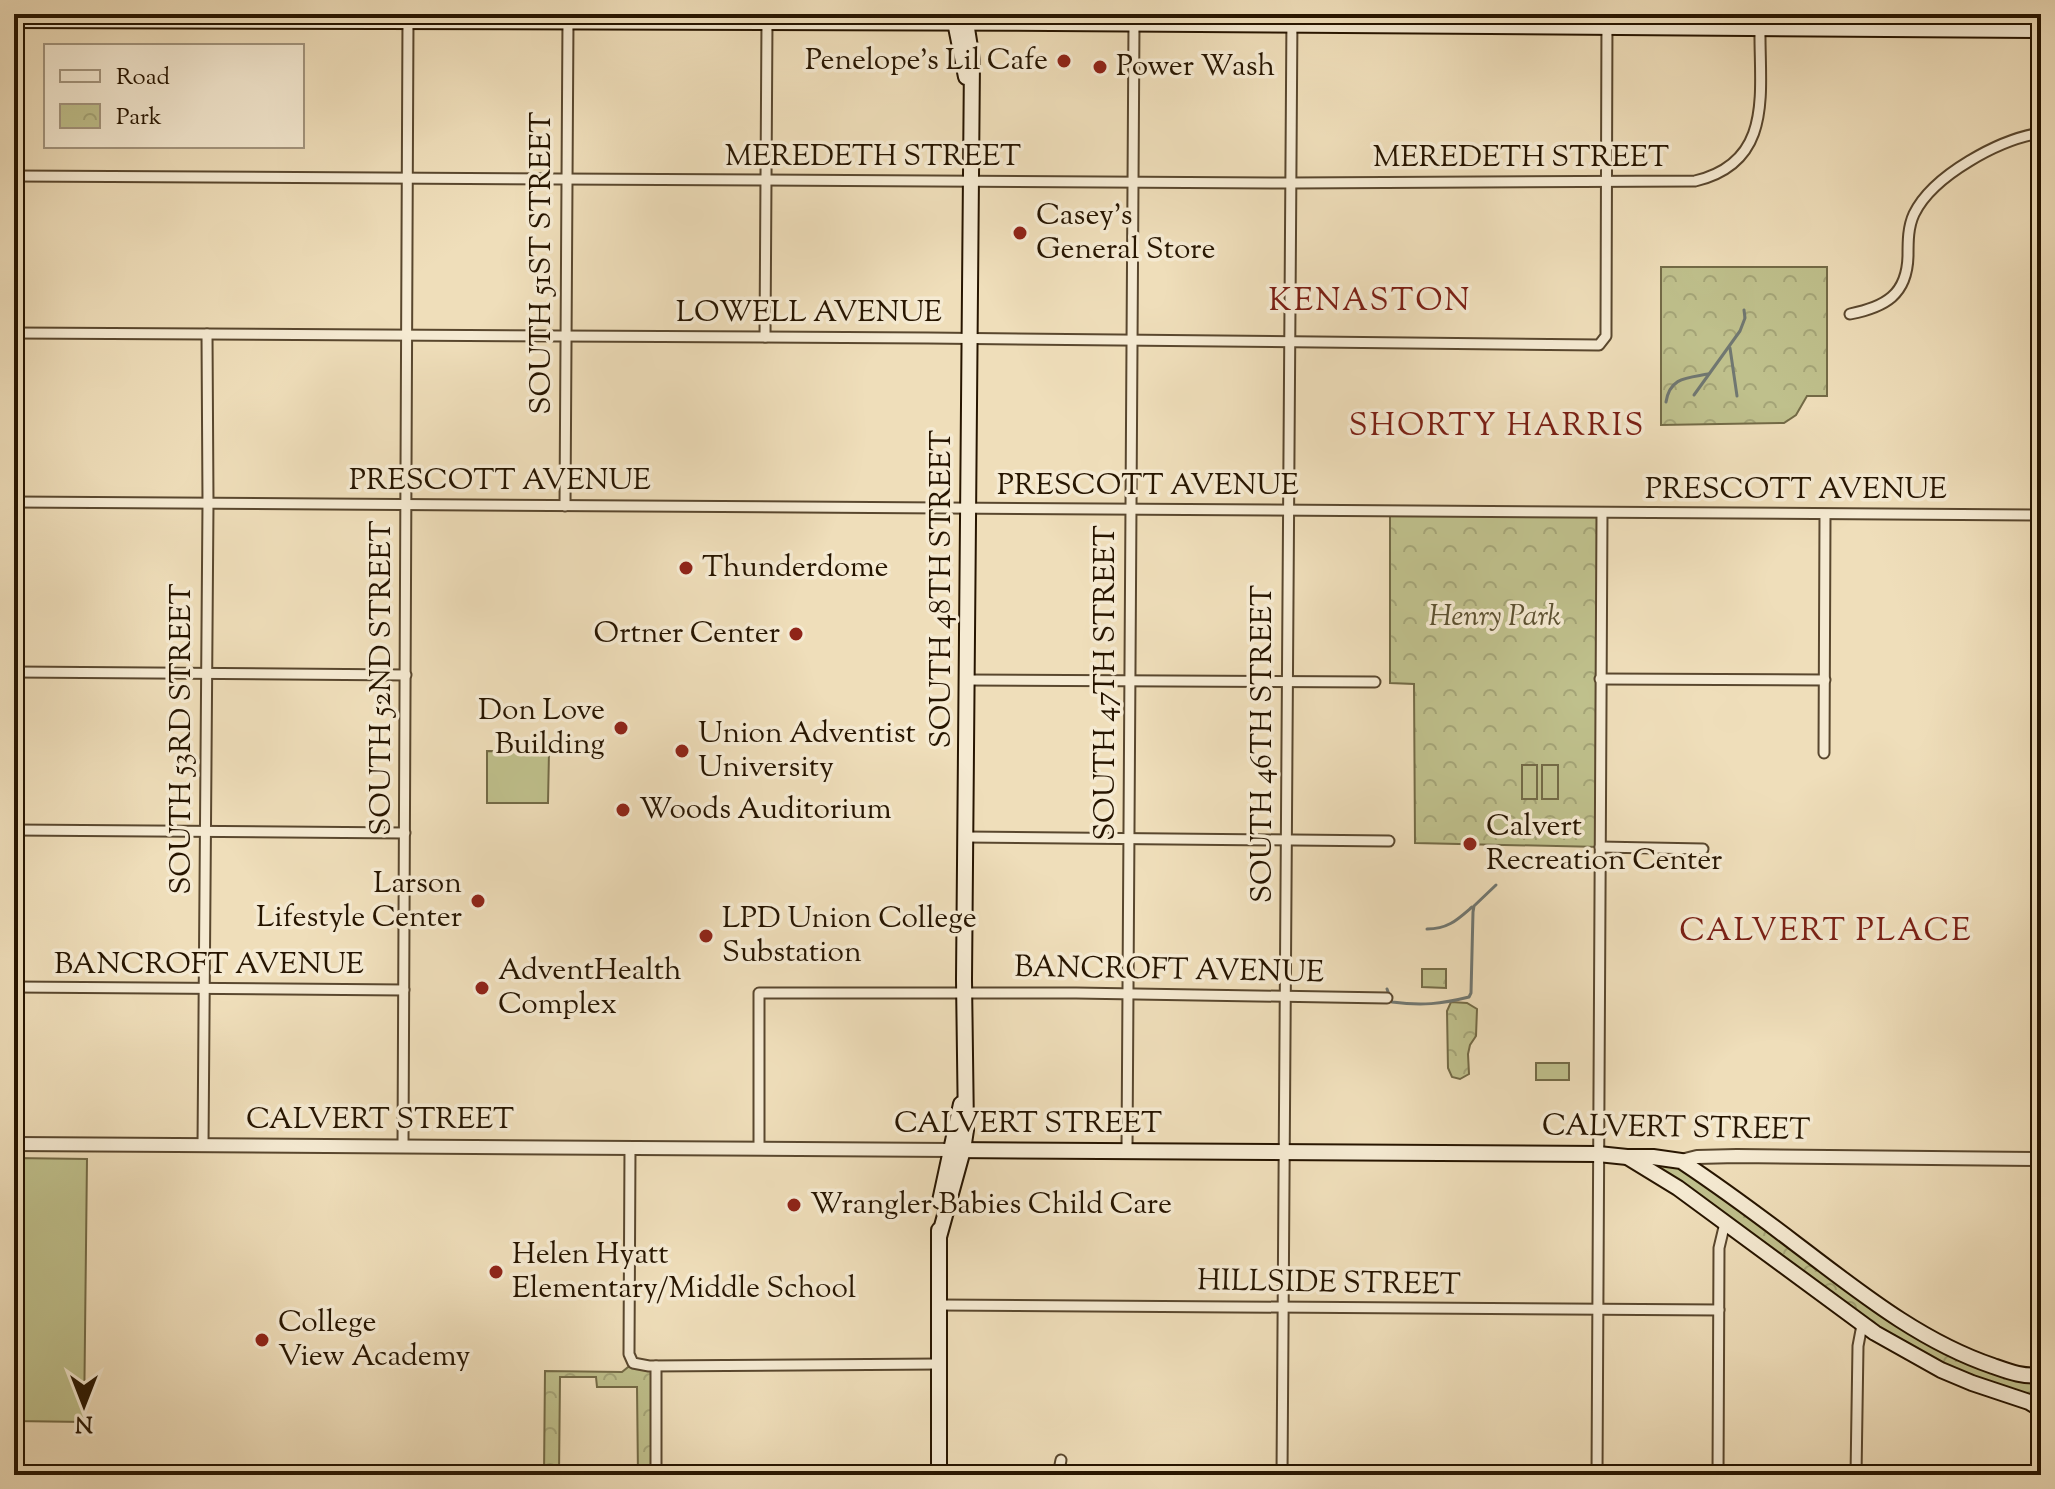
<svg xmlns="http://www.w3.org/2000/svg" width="2055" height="1489" viewBox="0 0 2055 1489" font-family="'Sorts Mill Goudy',serif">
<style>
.park{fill:url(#park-crowns);stroke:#736a46;stroke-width:2}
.garden{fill:#bfc08c;stroke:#736a46;stroke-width:2}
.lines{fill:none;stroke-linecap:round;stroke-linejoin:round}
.stream{stroke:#707771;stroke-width:3}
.minor-casing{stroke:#59472e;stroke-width:13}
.tertiary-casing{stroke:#59472e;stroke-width:16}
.secondary-casing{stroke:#271500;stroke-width:18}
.minor{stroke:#f5ead2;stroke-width:9}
.tertiary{stroke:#f5ead2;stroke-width:12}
.secondary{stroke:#f5ead2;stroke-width:14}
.poi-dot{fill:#8f2418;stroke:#f5ead2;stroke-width:3}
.labels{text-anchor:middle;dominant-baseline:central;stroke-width:7;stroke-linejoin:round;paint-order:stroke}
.poi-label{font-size:30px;fill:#271500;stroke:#f5ead2;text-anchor:start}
.street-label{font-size:30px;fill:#271500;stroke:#f5ead2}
.park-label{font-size:30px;font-style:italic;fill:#5c5131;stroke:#f5ead2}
.neighbourhood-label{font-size:32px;letter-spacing:2px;fill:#7a1f14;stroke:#f5ead2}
</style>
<defs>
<pattern id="park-crowns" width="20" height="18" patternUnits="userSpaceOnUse" patternTransform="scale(2)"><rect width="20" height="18" fill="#bfc08c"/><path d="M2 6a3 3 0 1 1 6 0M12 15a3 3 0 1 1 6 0" fill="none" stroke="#a4a477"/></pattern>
</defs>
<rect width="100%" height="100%" fill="#efdeba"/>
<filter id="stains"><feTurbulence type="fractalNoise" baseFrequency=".0025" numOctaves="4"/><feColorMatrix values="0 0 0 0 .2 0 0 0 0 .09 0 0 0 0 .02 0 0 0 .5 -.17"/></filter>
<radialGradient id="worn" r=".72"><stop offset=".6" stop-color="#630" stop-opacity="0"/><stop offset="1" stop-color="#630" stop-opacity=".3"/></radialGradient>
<g class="park">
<path d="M1661,267H1827V396H1807L1796,415L1784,423L1661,425Z"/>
<path d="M1390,511L1602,513L1600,847L1415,843L1414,684L1390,683Z"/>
<path d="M1422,969H1446V988L1422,987Z"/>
<path d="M1451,1002L1467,1003L1477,1009L1476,1036L1470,1045L1468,1054L1469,1074L1460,1079L1452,1077L1448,1068L1447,1011Z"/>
<path d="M1627,1157L1681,1161L1952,1350L2041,1375V1412L1941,1370Z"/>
<path d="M633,1363L656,1366V1475H638L637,1387H597L596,1377H560L559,1475H544L545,1371L622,1372Z"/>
</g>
<g class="garden">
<path d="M487,751L549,752L548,803H487Z"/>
<rect x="1522" y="765" width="15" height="34"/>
<rect x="1542" y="765" width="16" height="34"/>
<rect x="1536" y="1063" width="33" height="17"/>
<path d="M14,1158L87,1159L84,1422L14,1421Z"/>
</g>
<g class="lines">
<g class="stream">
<path d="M1730,348L1737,396"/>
<path d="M1694,395L1740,331L1745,318L1744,310"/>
<path d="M1666,402C1670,377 1687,378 1708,374"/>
<path d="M1427,929C1448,929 1457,920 1472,907"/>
<path d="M1387,989L1392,1002C1422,1006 1441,1004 1469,997L1471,993L1473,912L1474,906L1496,885"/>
</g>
<g class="minor-casing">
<g id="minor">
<path d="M14,176L1291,183L1695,181C1775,162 1759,91 1760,27"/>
<path d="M1850,314C1885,307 1907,295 1908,256C1908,241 1908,227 1914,214C1933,175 2000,139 2041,133"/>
<path d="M14,333L928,338L1599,345L1606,336V328L1607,14"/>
<path d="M765,337L767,21"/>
<path d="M14,502L2041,515"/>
<path d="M565,506L568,20"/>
<path d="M14,672L406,675"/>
<path d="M1600,679L1825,680"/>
<path d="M967,680L1375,682"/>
<path d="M1824,753L1825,515"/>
<path d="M14,830L405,833"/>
<path d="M966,837L1389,841"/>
<path d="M1600,847L1703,849"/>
<path d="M14,987L404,990"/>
<path d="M203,1146L208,503L207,334"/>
<path d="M403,1146L408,19"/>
<path d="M630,1148L629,1354L633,1363L649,1366L939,1364"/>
<path d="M759,1149V993H1076L1387,998"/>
<path d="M1127,1150L1134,23"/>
<path d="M939,1305L1719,1310"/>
<path d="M14,1475H20"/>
<path d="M656,1475V1366"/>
<path d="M1058,1475L1061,1460"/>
<path d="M1282,1475L1292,14"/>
<path d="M1597,1475L1602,513"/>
<path d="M1718,1475L1719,1248L1725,1223"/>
<path d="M1856,1475L1858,1346L1862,1325"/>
</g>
</g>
<g class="tertiary-casing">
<g id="tertiary">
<path d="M14,1144L951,1150"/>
<path d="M1681,1161L1697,1157L1737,1156L2041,1159"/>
</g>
</g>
<g class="secondary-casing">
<g id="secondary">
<path d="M956,16L955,22L966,77"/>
<path d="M14,20C690,20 1365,24 2041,30"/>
<path d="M951,1150L1598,1154L1627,1157H1653L1681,1161C1720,1187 1758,1215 1796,1244C1857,1290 1919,1341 1993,1366C2010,1372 2023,1377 2040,1375"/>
<path d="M1629,1158L1678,1188L1875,1333L1941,1370L1972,1383L2029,1402L2039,1408"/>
<path d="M940,1201L961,1104"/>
<path d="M939,1237L963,1150L966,1130L964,980L972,60L966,22L962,15"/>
<path d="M939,1475V1230"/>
</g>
</g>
<use href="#minor" class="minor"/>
<use href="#tertiary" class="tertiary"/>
<use href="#secondary" class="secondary"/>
</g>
<g class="poi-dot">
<circle cx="1064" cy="61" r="8"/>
<circle cx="1100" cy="67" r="8"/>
<circle cx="1020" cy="233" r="8"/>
<circle cx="686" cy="568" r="8"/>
<circle cx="796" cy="634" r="8"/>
<circle cx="621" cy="728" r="8"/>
<circle cx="682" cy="751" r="8"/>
<circle cx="623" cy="810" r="8"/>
<circle cx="1470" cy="844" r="8"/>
<circle cx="478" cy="901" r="8"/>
<circle cx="706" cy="936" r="8"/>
<circle cx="482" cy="988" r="8"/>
<circle cx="794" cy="1205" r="8"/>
<circle cx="496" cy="1272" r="8"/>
<circle cx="262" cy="1340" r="8"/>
</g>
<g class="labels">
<g class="poi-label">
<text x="1048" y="61" text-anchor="end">Penelope's Lil Cafe</text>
<text x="1116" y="67">Power Wash</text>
<text x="1036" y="216">Casey's<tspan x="1036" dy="34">General Store</tspan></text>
<text x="702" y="568">Thunderdome</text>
<text x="780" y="634" text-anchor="end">Ortner Center</text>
<text x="605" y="711" text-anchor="end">Don Love<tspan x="605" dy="34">Building</tspan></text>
<text x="698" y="734">Union Adventist<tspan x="698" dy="34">University</tspan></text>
<text x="639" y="810">Woods Auditorium</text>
<text x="1486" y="827">Calvert<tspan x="1486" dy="34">Recreation Center</tspan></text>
<text x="462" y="884" text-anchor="end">Larson<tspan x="462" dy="34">Lifestyle Center</tspan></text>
<text x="722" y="919">LPD Union College<tspan x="722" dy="34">Substation</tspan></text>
<text x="498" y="971">AdventHealth<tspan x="498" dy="34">Complex</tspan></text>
<text x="810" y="1205">Wrangler Babies Child Care</text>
<text x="512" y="1255">Helen Hyatt<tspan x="512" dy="34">Elementary/Middle School</tspan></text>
<text x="278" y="1323">College<tspan x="278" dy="34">View Academy</tspan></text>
</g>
<g class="street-label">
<text x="873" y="157">MEREDETH STREET</text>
<text x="1521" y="158">MEREDETH STREET</text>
<text transform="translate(542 263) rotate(-90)">SOUTH 51ST STREET</text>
<text x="809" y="313">LOWELL AVENUE</text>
<text x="500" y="481">PRESCOTT AVENUE</text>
<text x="1148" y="486">PRESCOTT AVENUE</text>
<text x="1796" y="490">PRESCOTT AVENUE</text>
<text transform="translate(942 589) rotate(-90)">SOUTH 48TH STREET</text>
<text transform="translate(382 678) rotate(-90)">SOUTH 52ND STREET</text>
<text transform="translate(1106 683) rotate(-90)">SOUTH 47TH STREET</text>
<text transform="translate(182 739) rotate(-90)">SOUTH 53RD STREET</text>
<text transform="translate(1263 744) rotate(-90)">SOUTH 46TH STREET</text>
<text x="209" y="965">BANCROFT AVENUE</text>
<text transform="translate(1169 971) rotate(1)">BANCROFT AVENUE</text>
<text x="380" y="1120">CALVERT STREET</text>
<text x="1028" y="1124">CALVERT STREET</text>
<text transform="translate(1676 1129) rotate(1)">CALVERT STREET</text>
<text transform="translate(1329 1284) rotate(1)">HILLSIDE STREET</text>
</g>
<g class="park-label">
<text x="1495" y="617">Henry Park</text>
</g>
<g class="neighbourhood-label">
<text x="1370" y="302">KENASTON</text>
<text x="1497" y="427">SHORTY HARRIS</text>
<text x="1826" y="932">CALVERT PLACE</text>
</g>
</g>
<rect width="2055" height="1489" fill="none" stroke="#efdeba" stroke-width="48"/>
<rect x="16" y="16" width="2023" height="1457" fill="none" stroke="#271500" stroke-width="4"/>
<rect x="24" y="24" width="2007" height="1441" fill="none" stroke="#271500" stroke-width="2"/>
<rect x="44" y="44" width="260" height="104" fill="#f5ead2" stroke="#a3957e" stroke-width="2"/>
<rect x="60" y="70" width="40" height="12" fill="#f5ead2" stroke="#a3957e" stroke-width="2"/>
<text x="116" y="84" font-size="24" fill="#271500">Road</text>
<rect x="60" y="104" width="40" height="24" fill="url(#park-crowns)" stroke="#a3957e" stroke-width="2"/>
<text x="116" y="124" font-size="24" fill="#271500">Park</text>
<g transform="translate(84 1405) rotate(180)" stroke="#f5ead2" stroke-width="6" paint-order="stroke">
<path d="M0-6L14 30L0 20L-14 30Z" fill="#271500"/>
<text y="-12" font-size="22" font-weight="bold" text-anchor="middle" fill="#271500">N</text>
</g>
<rect width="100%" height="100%" filter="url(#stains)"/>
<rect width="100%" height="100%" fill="url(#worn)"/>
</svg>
